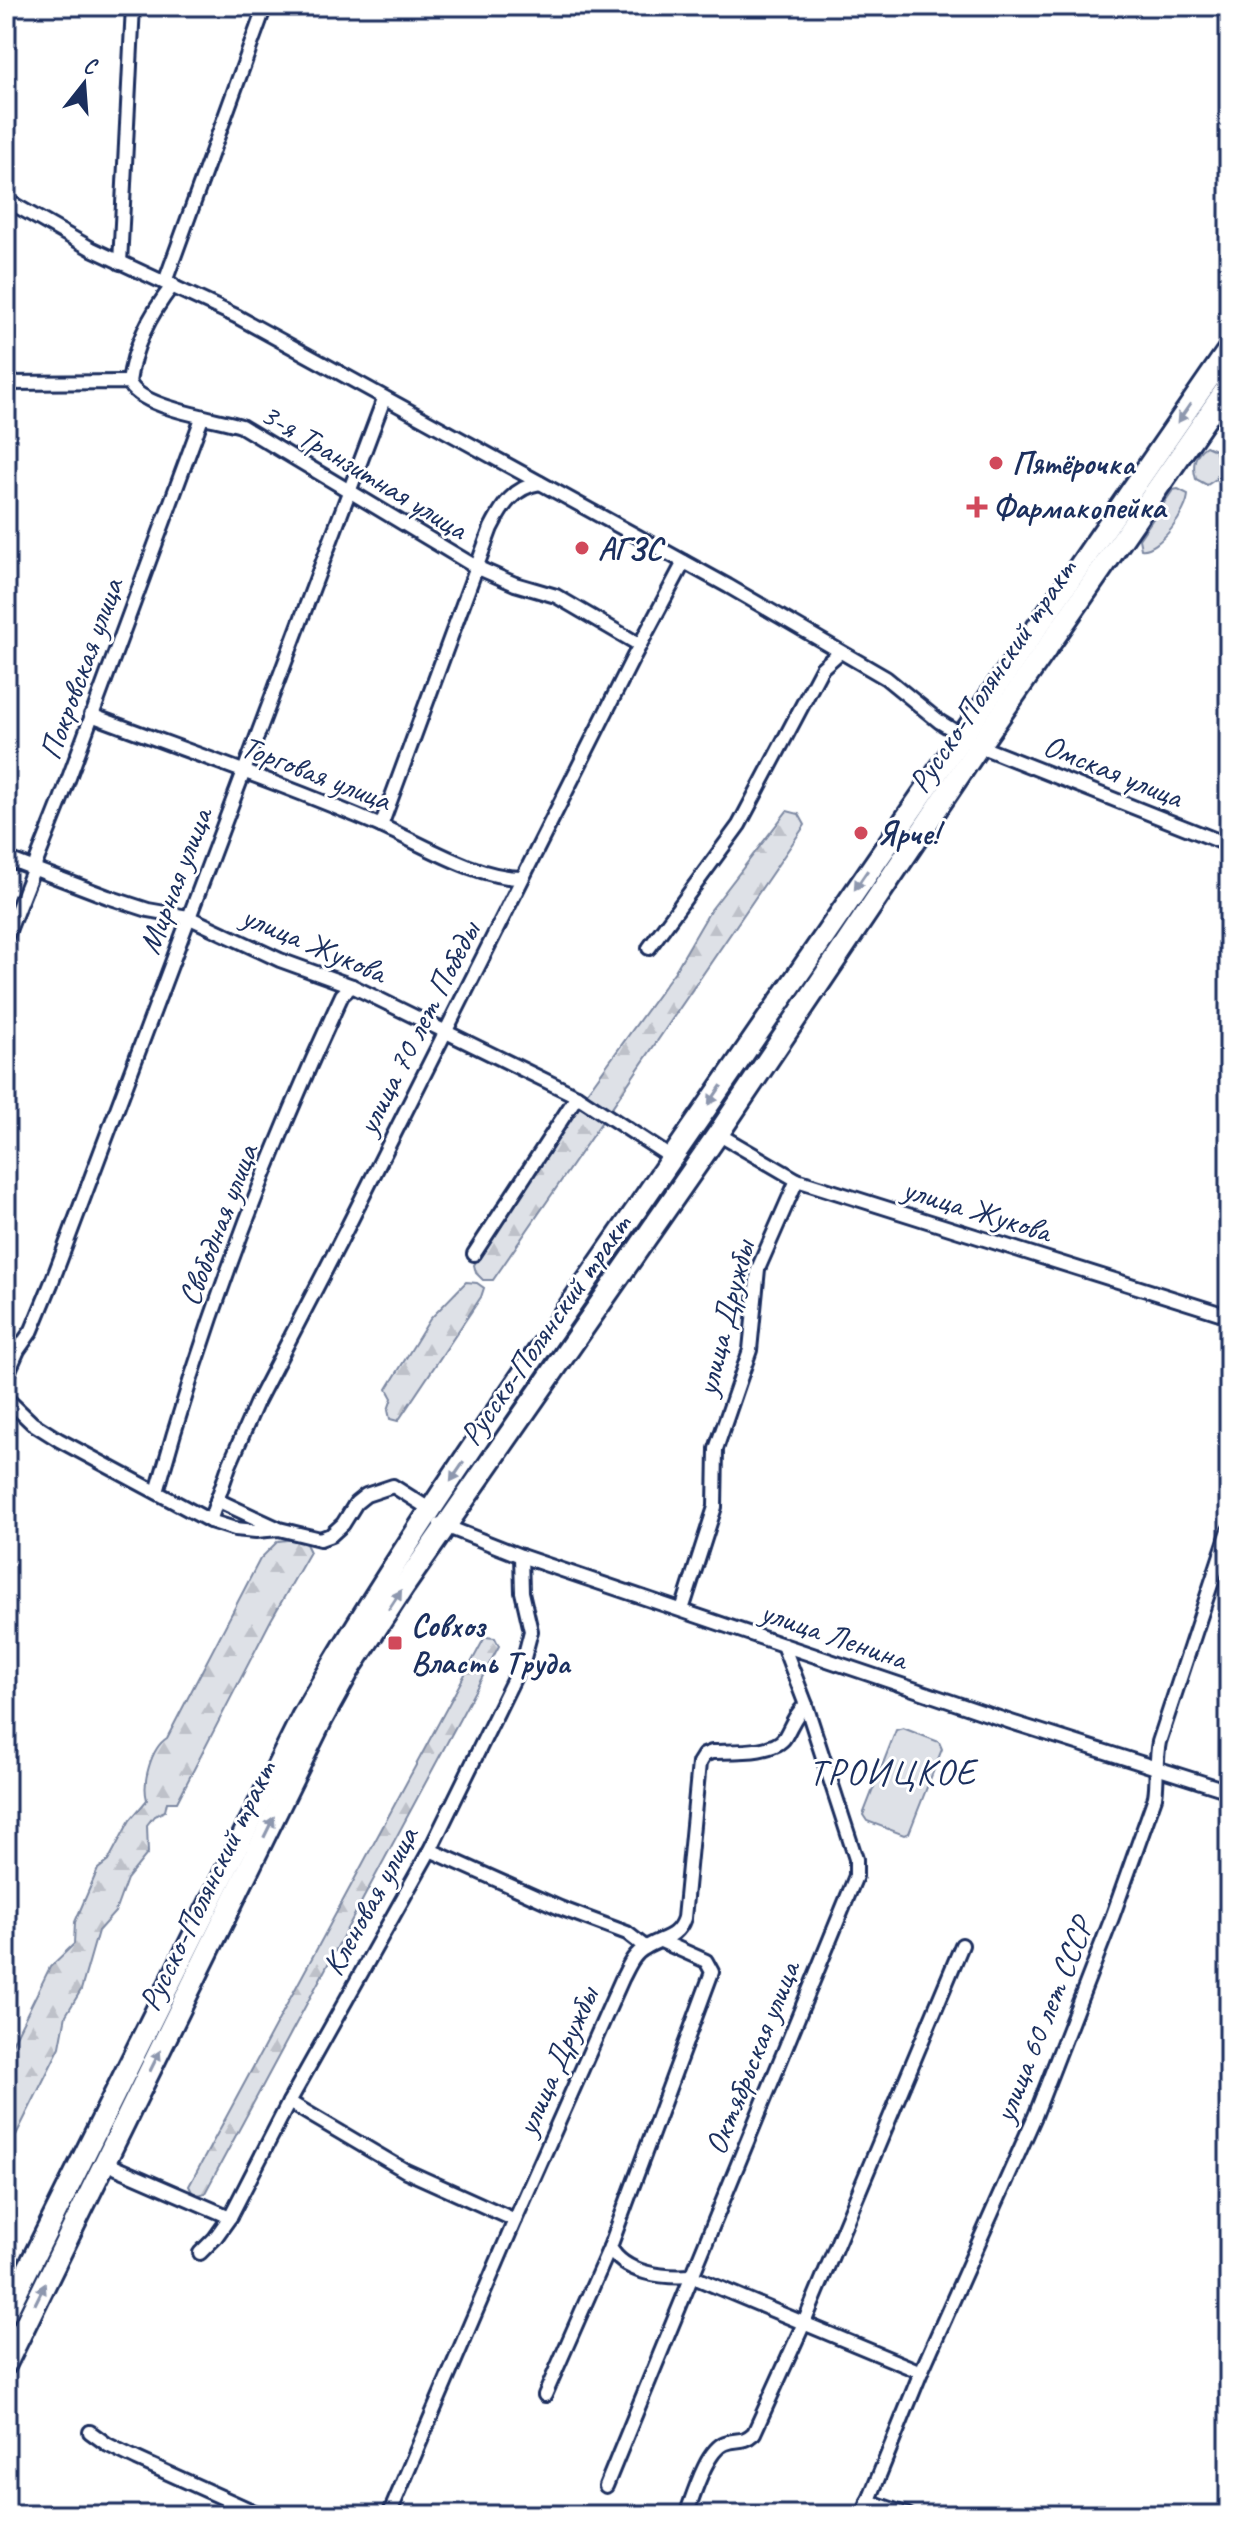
<svg xmlns="http://www.w3.org/2000/svg" width="1235" height="2521" viewBox="0 0 1235 2521" font-family="Caveat,sans-serif">
<style>
.grass{fill:#dee1e7;stroke:#7c88a2;stroke-width:2}
.forest{fill:url(#forest-firs);stroke:#7c88a2;stroke-width:2}
.lines{fill:none;stroke-linecap:round;stroke-linejoin:round}
.minor-casing{stroke:#1b2f5e;stroke-width:18}
.primary-casing{stroke:#1b2f5e;stroke-width:26}
.minor{stroke:#fff;stroke-width:12}
.primary{stroke:#fff;stroke-width:20}
.oneway{fill:#8d97ae}
.poi-dot{fill:#d1495b;stroke:#fff;stroke-width:3}
.labels{text-anchor:middle;dominant-baseline:central;stroke-width:6;stroke-linejoin:round;paint-order:stroke}
.poi-label{font-size:32px;font-weight:bold;fill:#1b2f5e;stroke:#fff;text-anchor:start}
.street-label{font-size:32px;fill:#1b2f5e;stroke:#fff}
.quarter-label{font-size:36px;letter-spacing:2px;fill:#1b2f5e;stroke:#fff}
</style>
<defs>
<pattern id="forest-firs" width="22" height="20" patternUnits="userSpaceOnUse" patternTransform="scale(2)"><rect width="22" height="20" fill="#dee1e7"/><path d="M5 1l3.5 6h-7zM16 11l3.5 6h-7z" fill="#bec1c9"/></pattern>
</defs>
<rect width="100%" height="100%" fill="#fff"/>
<filter id="ink" filterUnits="userSpaceOnUse"><feTurbulence type="fractalNoise" baseFrequency=".0125" numOctaves="2"/><feDisplacementMap in="SourceGraphic" scale="16" xChannelSelector="R" yChannelSelector="G"/><feConvolveMatrix kernelMatrix="1 2 1 2 8 2 1 2 1" color-interpolation-filters="sRGB"/></filter>
<g filter="url(#ink)">
<g class="grass">
<path d="M1206,446L1215,450L1221,466L1216,479L1207,485L1196,479C1192,466 1194,454 1206,446Z"/>
<path d="M1178,489L1188,494C1188,511 1159,552 1141,549L1139,539L1173,490Z"/>
<path d="M903,1728L939,1742L942,1749L909,1833L904,1835L867,1821L863,1815L896,1730Z"/>
</g>
<g class="forest">
<path d="M787,811L799,814L805,825L610,1110L586,1094L675,971L710,911Z"/>
<path d="M578,1104L603,1120L493,1280H483L476,1273L474,1265L538,1162Z"/>
<path d="M466,1282L477,1283L484,1288L481,1297L398,1421L390,1419L388,1410L392,1398L387,1389L430,1319Z"/>
<path d="M296,1539L306,1544L310,1552L271,1620L177,1802H167L165,1811L154,1816L147,1825L148,1853L127,1879L115,1912L98,1931L81,1990L66,2015L60,2047L6,2155V2056L50,1967L74,1944L75,1922L98,1869L108,1861L130,1820L147,1800C142,1782 151,1748 167,1738L260,1559L278,1541Z"/>
<path d="M485,1637L495,1638L499,1646L205,2193L194,2196L189,2186Z"/>
</g>
<g class="lines">
<g class="minor-casing">
<g id="minor">
<path d="M6,21L7,6"/>
<path d="M6,200L92,249L236,316L728,586L886,678L940,722L979,746L1229,845"/>
<path d="M120,263L133,6"/>
<path d="M165,282L265,6"/>
<path d="M129,382C134,345 150,314 173,285"/>
<path d="M6,383L129,382C139,408 216,418 241,426L476,567L515,584L556,596L640,645"/>
<path d="M91,715C187,751 286,785 381,826C423,844 475,878 522,878"/>
<path d="M381,826L491,528C502,506 514,487 540,483"/>
<path d="M6,858L108,897L148,910L188,917L280,960L352,986L577,1096L672,1158"/>
<path d="M6,938L60,802L202,418"/>
<path d="M649,948L739,825L822,668L840,652"/>
<path d="M718,1134L797,1180L1229,1316"/>
<path d="M474,1254L577,1096"/>
<path d="M6,1377L18,1350L32,1330L53,1279L384,399"/>
<path d="M6,1398L32,1423L59,1440L210,1521L235,1529L256,1531L279,1529L320,1539L331,1535L343,1524L356,1503L366,1495L393,1486L431,1510"/>
<path d="M157,1492C204,1322 267,1156 342,995L352,986"/>
<path d="M217,1500L277,1528"/>
<path d="M210,1521L229,1466L256,1404L340,1242L633,658L684,562"/>
<path d="M440,1524L521,1556L783,1645L1011,1722L1229,1791"/>
<path d="M682,1610L715,1507L716,1449L750,1350L758,1269L797,1180"/>
<path d="M430,1850L560,1908L627,1933L645,1947"/>
<path d="M661,1941L706,1961L712,1972L610,2247C624,2274 664,2278 691,2276L921,2372"/>
<path d="M289,2102L406,2171L515,2220"/>
<path d="M105,2163L230,2217"/>
<path d="M200,2253L215,2238L230,2217L289,2102L430,1850L524,1658L531,1631L522,1592L521,1556"/>
<path d="M545,2395L610,2247"/>
<path d="M90,2432L108,2445L137,2459L261,2515"/>
<path d="M606,2486L856,1876V1859L806,1705L783,1645"/>
<path d="M868,2501L908,2515"/>
<path d="M389,2515L515,2220L622,1979C628,1968 633,1954 645,1948C662,1937 677,1939 684,1918L699,1763L704,1755L712,1752C731,1751 775,1754 785,1737C792,1725 795,1714 806,1705"/>
<path d="M686,2515C693,2497 706,2450 725,2443C738,2438 742,2444 754,2433L804,2323L962,1945"/>
<path d="M863,2515L921,2372L1035,2116L1113,1915L1155,1797C1158,1779 1155,1761 1159,1742L1229,1530"/>
</g>
</g>
<g class="primary-casing">
<g id="primary">
<path d="M6,2313L302,1717C408,1532 534,1359 654,1184C845,905 1036,626 1229,349"/>
<path d="M6,2364L322,1719L349,1670L404,1586L718,1134L979,746L1229,385"/>
</g>
</g>
<use href="#minor" class="minor"/>
<use href="#primary" class="primary"/>
</g>
<defs><path id="oneway-solid" d="M-6-.8H1V-3.2L6.5 0L1 3.2V.8H-6Z" transform="scale(2)"/></defs>
<g class="oneway">
<use href="#oneway-solid" transform="translate(1184 413) rotate(125)"/>
<use href="#oneway-solid" transform="translate(861 880) rotate(124)"/>
<use href="#oneway-solid" transform="translate(715 1095) rotate(124)"/>
<use href="#oneway-solid" transform="translate(457 1472) rotate(124)"/>
<use href="#oneway-solid" transform="translate(395 1600) rotate(-57)"/>
<use href="#oneway-solid" transform="translate(269 1827) rotate(-64)"/>
<use href="#oneway-solid" transform="translate(155 2061) rotate(-64)"/>
<use href="#oneway-solid" transform="translate(40 2294) rotate(-64)"/>
</g>
</g>
<g class="poi-dot">
<circle cx="996" cy="463" r="8"/>
<path d="M973 495h8v8h8v8h-8v8h-8v-8h-8v-8h8z"/>
<circle cx="582" cy="548" r="8"/>
<circle cx="861" cy="833" r="8"/>
<rect x="387" y="1635" width="16" height="16" rx="4"/>
</g>
<g class="labels">
<g class="poi-label">
<text x="1012" y="463">Пятёрочка</text>
<text x="993" y="507">Фармакопейка</text>
<text x="598" y="548">АГЗС</text>
<text x="877" y="833">Ярче!</text>
<text x="411" y="1625">Совхоз<tspan x="411" dy="37">Власть Труда</tspan></text>
</g>
<g class="street-label">
<text transform="translate(364 471) rotate(31)">3-я Транзитная улица</text>
<text transform="translate(81 669) rotate(-70)">Покровская улица</text>
<text transform="translate(992 676) rotate(-56)">Русско-Полянский тракт</text>
<text transform="translate(1113 771) rotate(22)">Омская улица</text>
<text transform="translate(316 773) rotate(21)">Торговая улица</text>
<text transform="translate(175 881) rotate(-69)">Мирная улица</text>
<text transform="translate(314 944) rotate(23)">улица Жукова</text>
<text transform="translate(418 1028) rotate(-63)">улица 70 лет Победы</text>
<text transform="translate(977 1210) rotate(17)">улица Жукова</text>
<text transform="translate(218 1225) rotate(-69)">Свободная улица</text>
<text transform="translate(725 1318) rotate(-76)">улица Дружбы</text>
<text transform="translate(545 1330) rotate(-55)">Русско-Полянский тракт</text>
<text transform="translate(834 1635) rotate(19)">улица Ленина</text>
<text transform="translate(207 1886) rotate(-64)">Русско-Полянский тракт</text>
<text transform="translate(370 1901) rotate(-61)">Кленовая улица</text>
<text transform="translate(1043 2020) rotate(-68)">улица 60 лет СССР</text>
<text transform="translate(752 2058) rotate(-68)">Октябрьская улица</text>
<text transform="translate(557 2061) rotate(-66)">улица Дружбы</text>
</g>
<g class="quarter-label">
<text x="893" y="1772">ТРОИЦКОЕ</text>
</g>
</g>
<rect width="1235" height="2521" fill="none" stroke="#fff" stroke-width="32"/>
<rect x="16" y="16" width="1203" height="2489" fill="none" stroke="#1b2f5e" stroke-width="3" filter="url(#ink)"/>
<g transform="translate(84 84) rotate(17)" stroke="#ffffff" stroke-width="6" paint-order="stroke">
<path d="M0-6L14 30L0 20L-14 30Z" fill="#1b2f5e"/>
<text y="-12" font-size="22" font-weight="bold" text-anchor="middle" fill="#1b2f5e">С</text>
</g>
</svg>
